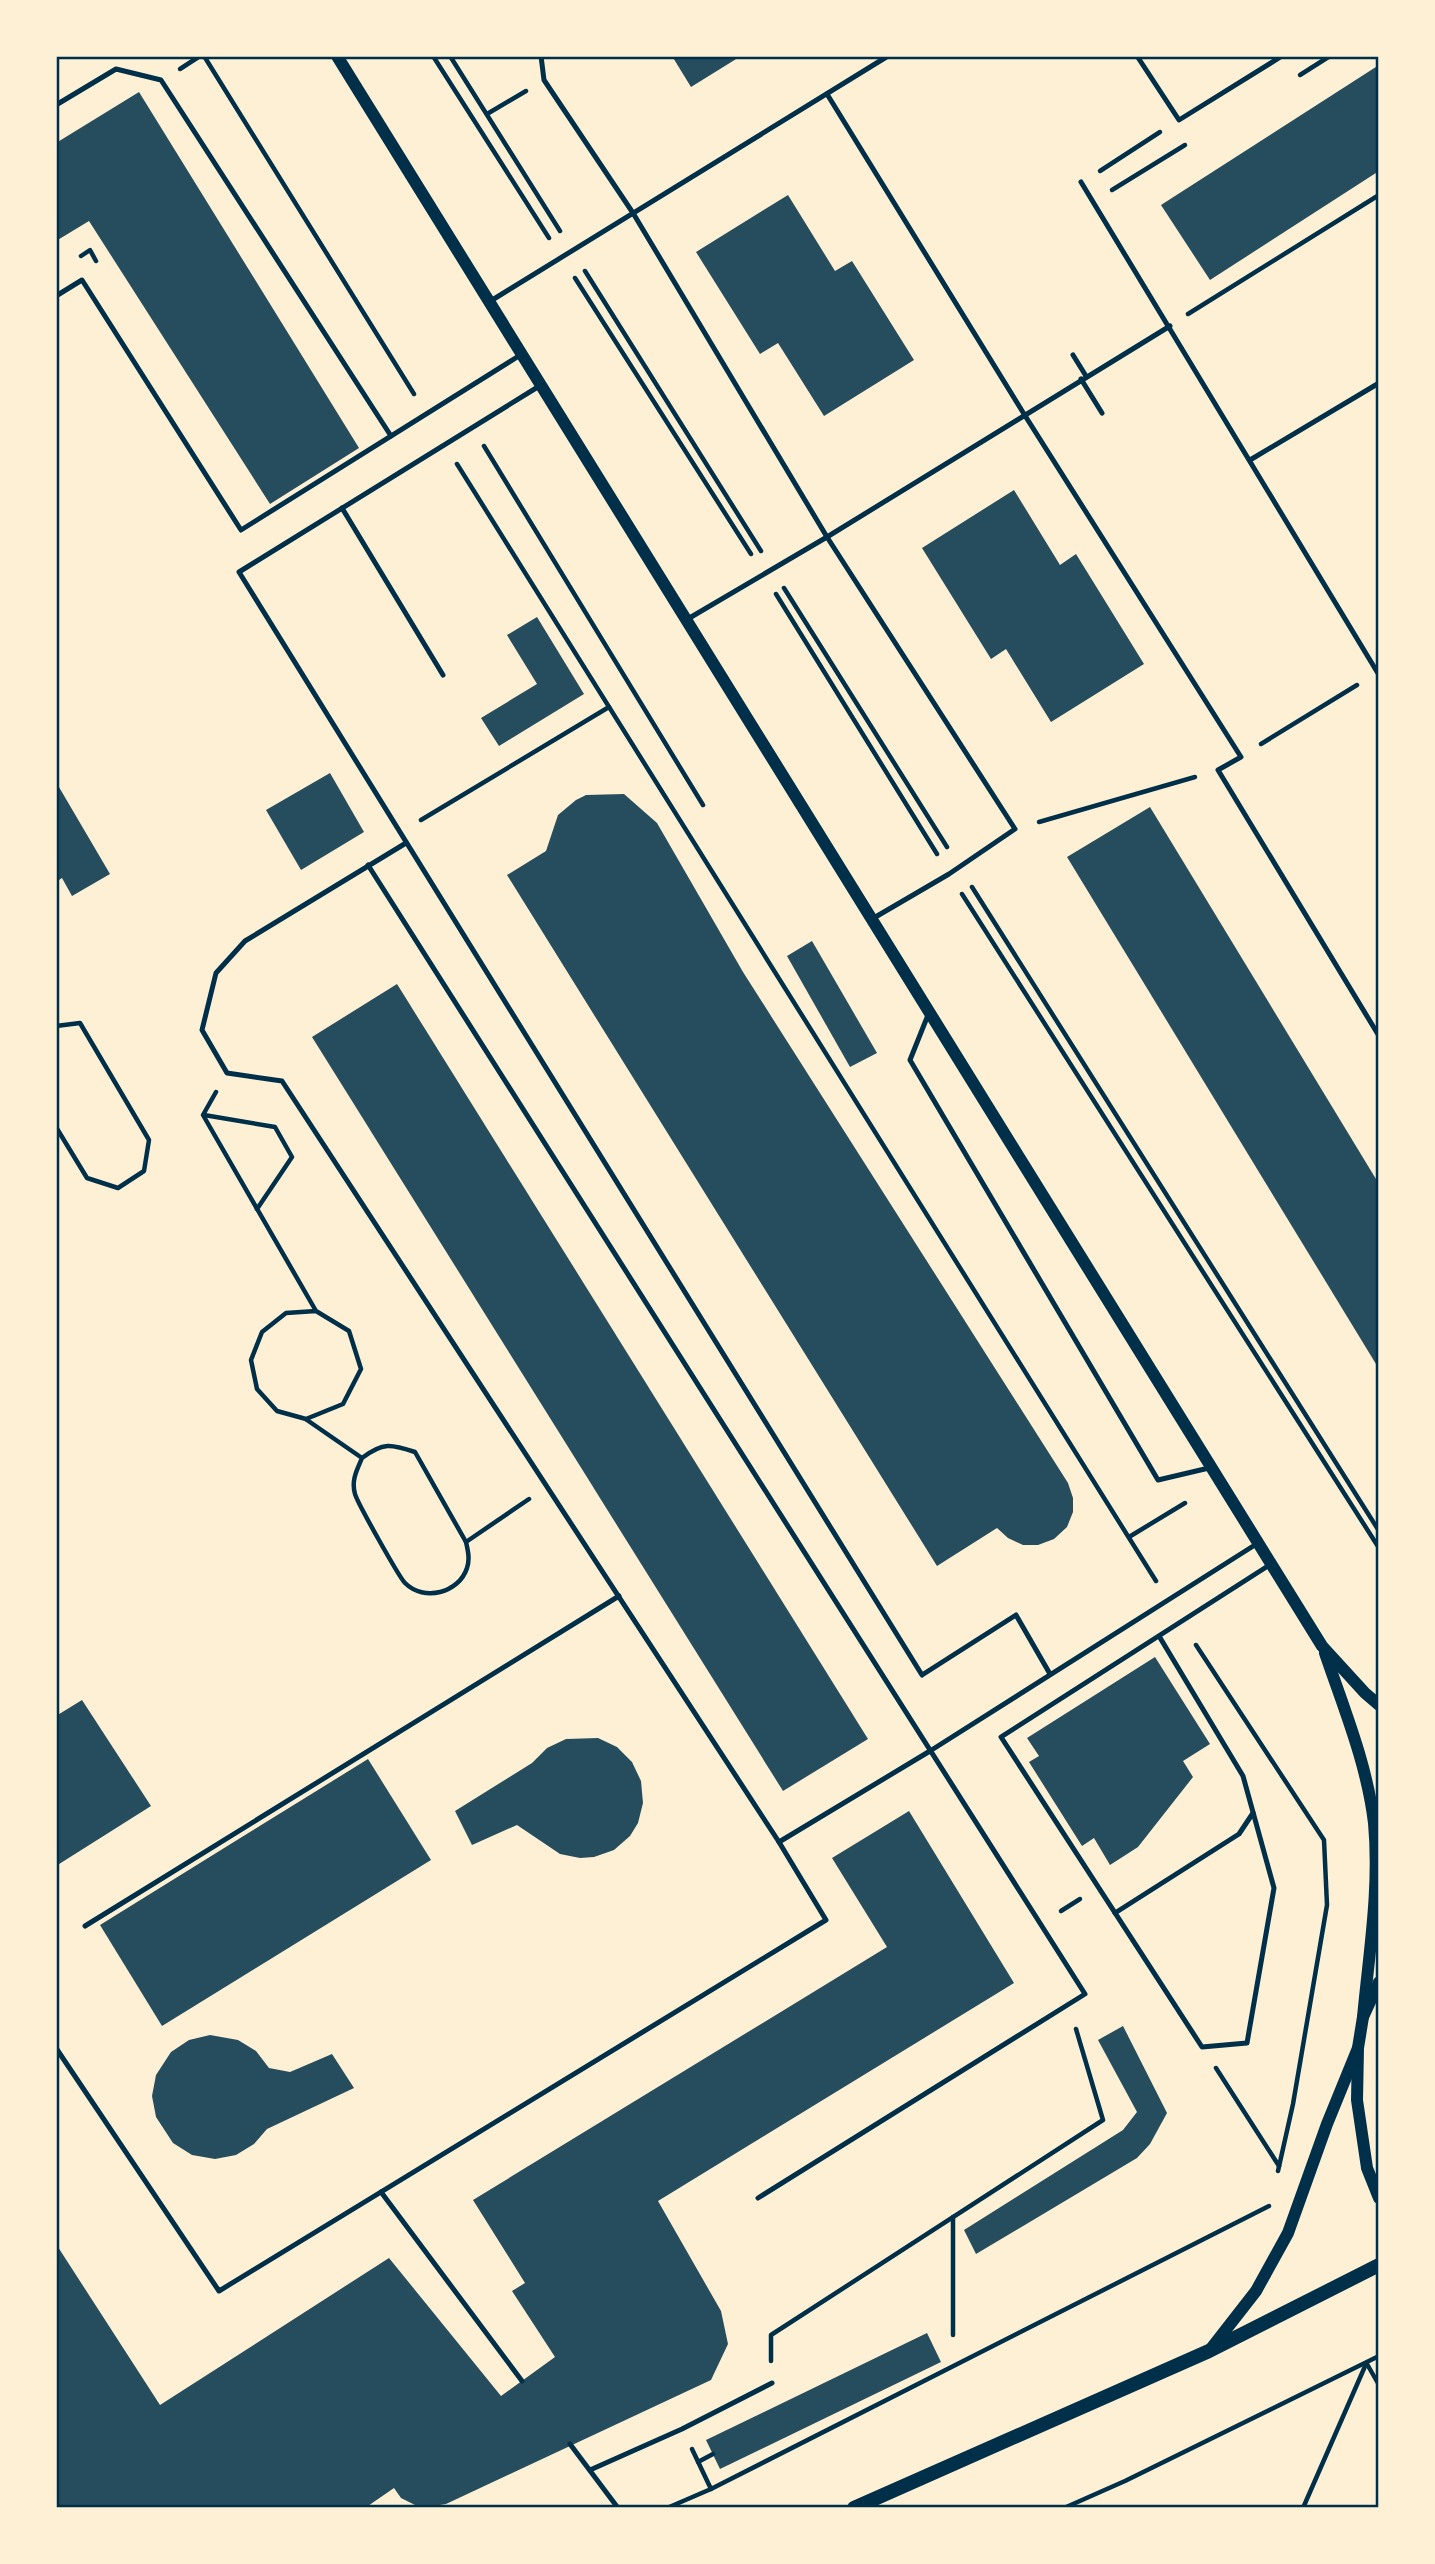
<svg xmlns="http://www.w3.org/2000/svg" width="1435" height="2564" viewBox="0 0 1435 2564" font-family="'IBM Plex Serif',serif">
<style>
.building{fill:#264d5e}
.lines{fill:none;stroke-linecap:round;stroke-linejoin:round}
.path{stroke:#003049;stroke-width:4.5}
.service{stroke:#003049;stroke-width:5}
.tertiary{stroke:#003049;stroke-width:12}
.secondary{stroke:#003049;stroke-width:14}
.neatline{fill:none;stroke:#003049;stroke-width:2.5}
</style>
<rect width="100%" height="100%" fill="#fdf0d5"/>
<g class="building">
<path d="M672,56H741L691,87Z"/>
<path d="M1379,65V171L1210,280L1161,205Z"/>
<path d="M139,92L359,448L270,504L89,221L56,241V143Z"/>
<path d="M788,195L835,271L852,261L914,360L824,416L778,343L760,354L696,252Z"/>
<path d="M1014,490L1060,565L1076,554L1144,664L1051,722L1006,649L991,659L922,548Z"/>
<path d="M537,617L584,694L499,746L481,718L537,684L507,635Z"/>
<path d="M330,773L364,832L301,870L266,810Z"/>
<path d="M56,782L110,874L72,896L62,878L56,882Z"/>
<path d="M624,794L657,823L743,972L1068,1483L1073,1498V1512L1067,1527L1054,1539L1038,1545H1023L1008,1538L997,1528L937,1566L507,875L546,851L558,815L576,800L586,795Z"/>
<path d="M1150,807L1379,1184V1369L1067,857Z"/>
<path d="M812,941L877,1053L850,1067L787,956Z"/>
<path d="M397,984L868,1739L783,1791L312,1037Z"/>
<path d="M1155,1657L1210,1744L1183,1761L1193,1777L1138,1847L1110,1865L1094,1838L1082,1846L1029,1762L1039,1756L1027,1738Z"/>
<path d="M82,1700L151,1806L56,1866V1716Z"/>
<path d="M598,1738L617,1747L632,1762L641,1781L643,1803L638,1823L630,1836L614,1850L594,1857L580,1858L560,1854L517,1825L472,1845L455,1811L532,1763L547,1748L566,1739Z"/>
<path d="M368,1759L431,1860L162,2026L100,1925Z"/>
<path d="M909,1811L1014,1983L658,2201L721,2311L728,2344L711,2380L446,2504L421,2508L401,2498L394,2488L365,2508H56V2244L160,2405L389,2258L501,2396L555,2357L512,2291L525,2283L473,2200L887,1947L832,1858Z"/>
<path d="M1123,2026L1167,2113L1150,2144L1137,2158L976,2254L964,2230L1123,2130L1137,2112L1098,2040Z"/>
<path d="M210,2035L238,2040L256,2051L269,2068L290,2072L332,2054L354,2088L267,2129L254,2144L236,2155L215,2159L192,2155L173,2143L156,2117L152,2096L156,2075L171,2052L189,2040Z"/>
<path d="M927,2333L941,2362L720,2469L706,2440Z"/>
</g>
<g class="lines">
<g class="path">
<path d="M204,56L414,394"/>
<path d="M433,56L549,238"/>
<path d="M450,56L560,231"/>
<path d="M180,69L200,56"/>
<path d="M1300,75L1330,56"/>
<path d="M487,114L526,91"/>
<path d="M1100,171L1160,132"/>
<path d="M1112,190L1185,145"/>
<path d="M81,256L90,250L96,261"/>
<path d="M585,271L761,551"/>
<path d="M575,278L751,554"/>
<path d="M1188,314L1379,195"/>
<path d="M484,446L703,805"/>
<path d="M457,464L1156,1581"/>
<path d="M784,588L947,847"/>
<path d="M776,594L937,854"/>
<path d="M1261,744L1357,685"/>
<path d="M421,820L609,707"/>
<path d="M1039,822L1195,777"/>
<path d="M972,887L1379,1531"/>
<path d="M962,894L1379,1548"/>
<path d="M56,1026L80,1023L149,1140L144,1171L118,1188L87,1178L56,1127"/>
<path d="M216,1092L203,1115L316,1311L349,1331L361,1369L343,1404L306,1419L277,1411L257,1389L251,1360L262,1332L286,1313L316,1311"/>
<path d="M204,1115L275,1127L292,1157L257,1209"/>
<path d="M307,1420L362,1458C357,1470 351,1480 355,1494C357,1502 399,1577 405,1583C424,1602 459,1593 467,1568C470,1559 468,1551 466,1542L415,1452C391,1444 383,1442 362,1458"/>
<path d="M1129,1537L1185,1503"/>
<path d="M466,1542L529,1499"/>
<path d="M1196,1645L1324,1840L1327,1905L1293,2104L1278,2171"/>
<path d="M1061,1911L1080,1899"/>
<path d="M1216,2068L1279,2166"/>
<path d="M953,2217V2335"/>
<path d="M771,2361V2335L1103,2120L1076,2029"/>
<path d="M1367,2364L1379,2385"/>
<path d="M692,2449L711,2489"/>
<path d="M698,2462L713,2454"/>
<path d="M667,2508L711,2489L1269,2206"/>
<path d="M1064,2508L1125,2481L1379,2356"/>
<path d="M1303,2508L1366,2364"/>
</g>
<g class="service">
<path d="M541,56L544,80L633,213L827,537L1015,829L949,874L872,919"/>
<path d="M1137,56L1179,120L1282,56"/>
<path d="M827,94L1024,414L1241,757L1218,770L1379,1036"/>
<path d="M56,105L116,69L161,80L391,436"/>
<path d="M1081,182L1379,675"/>
<path d="M56,296L82,280L241,530L522,354"/>
<path d="M489,302L888,56"/>
<path d="M1073,355L1086,376"/>
<path d="M1081,379L1102,413"/>
<path d="M541,385L239,572L922,1675L1016,1615L1050,1674"/>
<path d="M1250,460L1379,383"/>
<path d="M342,508L443,675"/>
<path d="M686,620L827,537L1170,326"/>
<path d="M368,865L1085,1994L758,2198"/>
<path d="M928,1015L910,1060L1158,1480L1209,1468"/>
<path d="M1159,1636L1243,1776L1274,1888L1247,2043L1202,2047L1001,1737L1271,1564"/>
<path d="M779,1842L930,1751L1258,1543"/>
<path d="M1115,1913L1239,1834L1253,1813"/>
<path d="M85,1926L619,1596"/>
<path d="M56,2048L219,2291L826,1920L779,1842L282,1081L227,1073L202,1030L216,973L245,941L406,843"/>
<path d="M381,2192L522,2381"/>
<path d="M570,2444L618,2508"/>
<path d="M590,2470L682,2429L772,2383"/>
</g>
<g class="tertiary">
<path d="M337,56L1322,1646L1365,1693L1379,1705"/>
<path d="M1325,1653C1344,1709 1367,1764 1374,1823C1380,1888 1369,1953 1363,2017"/>
<path d="M1379,1982L1363,2017L1358,2048L1357,2100L1367,2168L1379,2198"/>
<path d="M1210,2350L1256,2291L1288,2233L1327,2124L1358,2048"/>
</g>
<path class="secondary" d="M854,2508L1209,2351L1379,2265"/>
</g>
<rect width="1435" height="2564" fill="none" stroke="#fdf0d5" stroke-width="116"/>
<rect x="58" y="58" width="1319" height="2448" class="neatline"/>
</svg>
